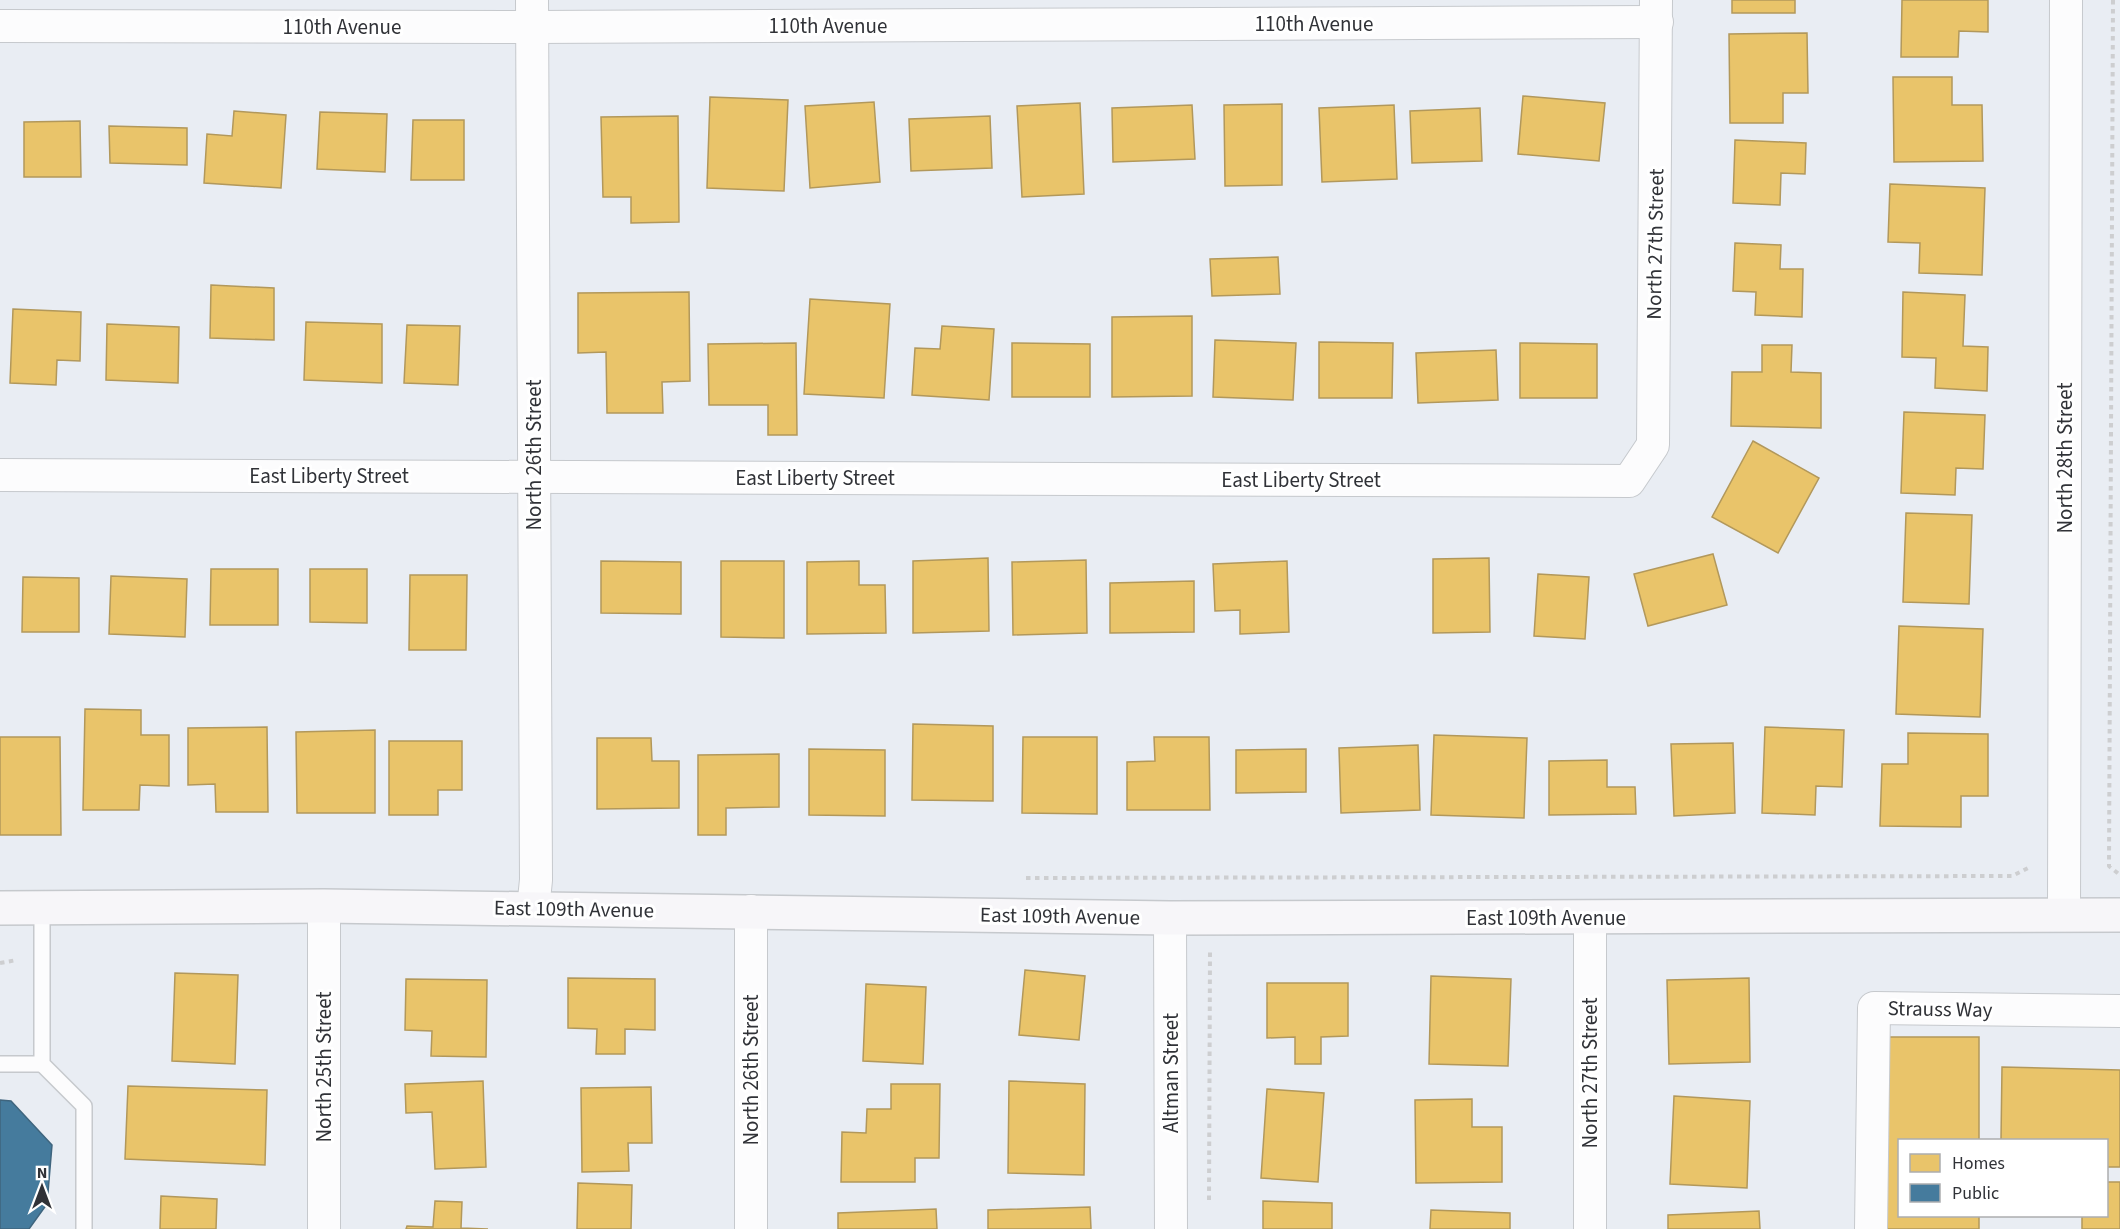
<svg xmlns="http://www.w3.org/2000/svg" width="2120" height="1229" viewBox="0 0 2120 1229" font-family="'Source Sans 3',sans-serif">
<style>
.homes{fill:#e9c46a;stroke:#b2985b;stroke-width:1.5}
.public{fill:#457b9d;stroke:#3f657e;stroke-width:1.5}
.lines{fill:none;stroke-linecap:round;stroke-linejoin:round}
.lane-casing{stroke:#c6c9cd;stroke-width:18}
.street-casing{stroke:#c6c9cd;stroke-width:34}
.secondary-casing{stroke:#c6c9cd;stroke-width:36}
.path{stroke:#cdced0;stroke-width:4;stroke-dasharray:4.5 4.5;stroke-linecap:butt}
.lane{stroke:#fcfcfd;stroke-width:15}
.street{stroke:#fcfcfd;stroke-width:32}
.secondary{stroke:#f7f6f9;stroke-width:33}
.labels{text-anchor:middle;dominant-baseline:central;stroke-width:6;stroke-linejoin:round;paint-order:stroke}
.street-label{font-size:21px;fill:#303237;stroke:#fff}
</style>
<rect width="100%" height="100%" fill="#e9edf3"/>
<g class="homes">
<rect x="1732" y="0" width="63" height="13"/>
<path d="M1902,0H1988V32L1959,31L1958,57H1901Z"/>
<path d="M1807,33L1808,93H1783V123H1730L1729,34Z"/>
<path d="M1893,77H1952V105H1982L1983,161L1894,162Z"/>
<path d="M1523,96L1605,103L1599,161L1518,154Z"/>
<path d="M710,97L788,100L784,191L707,188Z"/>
<path d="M874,102L880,182L810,188L805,106Z"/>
<path d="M1080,103L1084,194L1022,197L1017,106Z"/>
<path d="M1282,104V185L1225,186L1224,105Z"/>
<path d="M1192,105L1195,159L1113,162L1112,108Z"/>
<path d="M1394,105L1397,179L1322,182L1319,108Z"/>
<path d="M1480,108L1482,161L1412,163L1410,111Z"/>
<path d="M234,111L286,115L281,188L204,183L207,134L232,136Z"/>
<path d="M320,112L387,114L385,172L317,169Z"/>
<path d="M678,116L679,222L631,223V197H603L601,117Z"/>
<path d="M990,116L992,168L911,171L909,119Z"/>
<path d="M413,120H464V180H411Z"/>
<path d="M80,121L81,177H24V122Z"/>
<path d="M109,126L187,128V165L110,163Z"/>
<path d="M1735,140L1806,143L1805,174L1781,173L1780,205L1733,203Z"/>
<path d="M1890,184L1985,188L1982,275L1919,273L1920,243L1888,242Z"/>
<path d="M1735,243L1781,245L1780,269H1803L1802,317L1755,315L1756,292L1733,291Z"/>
<path d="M1278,257L1280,294L1212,296L1210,259Z"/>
<path d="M211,285L274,288V340L210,338Z"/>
<path d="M689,292L690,381L662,382L663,413H607L606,352L578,353V293Z"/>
<path d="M1903,292L1965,295L1963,346L1988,347L1987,391L1935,388L1936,358L1902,357Z"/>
<path d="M810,299L890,304L884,398L804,394Z"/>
<path d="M13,309L81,312L80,361L57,360L56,385L10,383Z"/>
<path d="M1192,316V396L1112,397V317Z"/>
<path d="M306,322L382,324V383L304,380Z"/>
<path d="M107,324L179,327L178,383L106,380Z"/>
<path d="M407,325L460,326L458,385L404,383Z"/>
<path d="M942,326L994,329L989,400L912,395L915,348L940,349Z"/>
<path d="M1215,340L1296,343L1293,400L1213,397Z"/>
<path d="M1319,342L1393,343L1392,398H1319Z"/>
<path d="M796,343L797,435H768V405H709L708,344Z"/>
<path d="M1012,343L1090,344V397H1012Z"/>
<path d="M1520,343L1597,344V398H1520Z"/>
<path d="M1762,345H1792L1791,372L1821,373V428L1731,426L1732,372H1762Z"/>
<path d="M1496,350L1498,400L1418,403L1416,353Z"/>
<path d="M1904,412L1985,415L1983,469L1956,468L1955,495L1901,493Z"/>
<path d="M1753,441L1819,478L1778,553L1712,517Z"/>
<path d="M1906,513L1972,515L1969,604L1903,602Z"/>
<path d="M1713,554L1727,605L1648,626L1634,574Z"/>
<path d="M988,558L989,631L913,633V561Z"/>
<path d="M1489,558L1490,632L1433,633V559Z"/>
<path d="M1086,560L1087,633L1013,635L1012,562Z"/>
<path d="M601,561L681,562V614L601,613Z"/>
<path d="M721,561H784V638L721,637Z"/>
<path d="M859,561V585H885L886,633L807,634V562Z"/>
<path d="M1287,561L1289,632L1240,634V610L1215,611L1213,564Z"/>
<path d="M211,569H278V625H210Z"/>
<path d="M310,569H367V623L310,622Z"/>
<path d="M1538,574L1589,577L1585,639L1534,636Z"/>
<path d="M410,575H467L466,650H409Z"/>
<path d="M111,576L187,579L185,637L109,634Z"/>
<path d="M23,577L79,578V632H22Z"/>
<path d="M1194,581V632L1110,633V583Z"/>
<path d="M1899,626L1983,629L1980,717L1896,714Z"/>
<path d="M85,709L141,710V735H169V786L140,785L139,810H83Z"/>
<path d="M913,724L993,726V801L912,800Z"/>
<path d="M267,727L268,812H216L215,784L188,785V728Z"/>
<path d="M1765,727L1844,730L1842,787L1816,786L1815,815L1762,813Z"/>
<path d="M375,730V813H297L296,732Z"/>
<path d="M1908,733L1988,734V796H1961V827L1880,826L1882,764H1908Z"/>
<path d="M1434,735L1527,738L1524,818L1431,815Z"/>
<path d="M0,737H60L61,835H0Z"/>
<path d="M1023,737H1097V814L1022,813Z"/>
<path d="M1154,737H1209L1210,810H1127V762L1155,761Z"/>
<path d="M597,738H651L652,761H679V808L597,809Z"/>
<path d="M389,741H462V790H438V815H389Z"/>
<path d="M1733,743L1735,813L1674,816L1671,744Z"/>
<path d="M1418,745L1420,810L1341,813L1339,748Z"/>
<path d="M809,749L885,750V816L809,815Z"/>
<path d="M1306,749V792L1236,793V750Z"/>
<path d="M779,754V807L726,808V835H698V755Z"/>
<path d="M1607,760V787H1635L1636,814L1549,815V761Z"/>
<path d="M1025,970L1085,976L1079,1040L1019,1035Z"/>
<path d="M175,973L238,975L235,1064L172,1061Z"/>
<path d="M1431,976L1511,979L1508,1066L1429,1064Z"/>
<path d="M568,978L655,979V1030L625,1029V1054H596L597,1029L568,1028Z"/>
<path d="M1749,978L1750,1062L1669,1064L1667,980Z"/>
<path d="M406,979L487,980L486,1057L431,1056L432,1031L405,1030Z"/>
<path d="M1267,983H1348V1036L1321,1037V1064H1295V1037L1267,1038Z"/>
<path d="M866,984L926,987L923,1064L863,1061Z"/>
<path d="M1884,1037H1979V1140H1900V1216H1979V1229H1882Z"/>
<path d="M2002,1067L2120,1070V1167H2106V1140H2001Z"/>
<path d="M483,1081L486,1167L435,1169L432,1112L406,1113L405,1084Z"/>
<path d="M1009,1081L1085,1084L1084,1175L1008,1173Z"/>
<path d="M891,1084H940L939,1158H915V1182H841L842,1132L866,1133L867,1109H891Z"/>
<path d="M128,1086L267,1090L265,1165L125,1159Z"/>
<path d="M651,1087L652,1143H628L629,1171L582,1172L581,1088Z"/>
<path d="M1267,1089L1324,1093L1318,1182L1261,1178Z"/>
<path d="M1674,1096L1750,1101L1747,1188L1670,1184Z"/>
<path d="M1472,1099V1127H1502V1182L1416,1183L1415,1100Z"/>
<path d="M2106,1182H2120V1229H2082V1216H2106Z"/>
<path d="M578,1183L632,1185L631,1229H577Z"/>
<path d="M161,1196L217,1199L216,1229H160Z"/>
<path d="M435,1201L462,1202L461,1228L488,1229H406L407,1226L433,1227Z"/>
<path d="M1263,1201L1332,1203V1229H1263Z"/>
<path d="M1090,1207L1091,1229H988V1210Z"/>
<path d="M936,1209L937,1229H838V1213Z"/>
<path d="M1431,1210L1510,1213V1229H1430Z"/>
<path d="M1759,1211L1760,1229H1668V1215Z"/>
</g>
<path class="public" d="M0,1100L11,1101L52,1145L47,1204L29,1229H0Z"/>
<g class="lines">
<g class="lane-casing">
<g id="lane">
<path d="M42,907V1064L84,1106V1229"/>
<path d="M0,1064H42"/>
</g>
</g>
<g class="street-casing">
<g id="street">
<path d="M532,0L536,880L533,909"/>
<path d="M0,26L531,27L1657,22"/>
<path d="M0,475L1629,481L1653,445L1656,0"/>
<path d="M2064,915L2066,0"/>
<path d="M1170,918L1171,1229"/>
<path d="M324,1229V906"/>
<path d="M751,1229V911"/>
<path d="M1590,1229V918"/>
<path d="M1871,1229L1874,1008L2120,1011"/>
</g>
</g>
<g class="secondary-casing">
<path id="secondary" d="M0,908L324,906L1170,918L2120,915"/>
</g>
<g class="path">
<path d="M2113,0L2109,866L2120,875"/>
<path d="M1026,878L2012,876L2030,867"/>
<path d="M0,963L17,960"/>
<path d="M1209,1200L1210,952"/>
</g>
<use href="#lane" class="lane"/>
<use href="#street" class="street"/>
<use href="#secondary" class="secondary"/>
</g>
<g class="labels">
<g class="street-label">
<text x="1314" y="24">110th Avenue</text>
<text x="828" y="26">110th Avenue</text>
<text x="342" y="27">110th Avenue</text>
<text transform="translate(1655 244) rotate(-89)">North 27th Street</text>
<text transform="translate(534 455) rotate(-90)">North 26th Street</text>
<text transform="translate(2065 458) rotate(-90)">North 28th Street</text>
<text x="329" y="476">East Liberty Street</text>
<text x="815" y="478">East Liberty Street</text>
<text x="1301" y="480">East Liberty Street</text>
<text transform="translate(574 909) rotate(1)">East 109th Avenue</text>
<text transform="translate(1060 916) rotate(1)">East 109th Avenue</text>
<text x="1546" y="918">East 109th Avenue</text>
<text transform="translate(1940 1009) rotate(1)">Strauss Way</text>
<text transform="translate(324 1067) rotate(-90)">North 25th Street</text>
<text transform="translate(751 1070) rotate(-90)">North 26th Street</text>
<text transform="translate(1171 1073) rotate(-90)">Altman Street</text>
<text transform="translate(1590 1073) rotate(-90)">North 27th Street</text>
</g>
</g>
<rect x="1898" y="1139" width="210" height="78" fill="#ffffff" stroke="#acadaf" stroke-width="1.5"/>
<rect x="1910" y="1154" width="30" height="18" fill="#e9c46a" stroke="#acadaf" stroke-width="1.5"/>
<text x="1952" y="1169" font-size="18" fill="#303237">Homes</text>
<rect x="1910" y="1184" width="30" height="18" fill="#457b9d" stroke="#acadaf" stroke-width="1.5"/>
<text x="1952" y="1199" font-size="18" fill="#303237">Public</text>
<g transform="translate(42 1187)" stroke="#ffffff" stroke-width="4.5" paint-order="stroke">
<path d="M0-4.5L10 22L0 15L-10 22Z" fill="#303237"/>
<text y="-9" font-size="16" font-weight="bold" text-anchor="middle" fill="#303237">N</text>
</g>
</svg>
